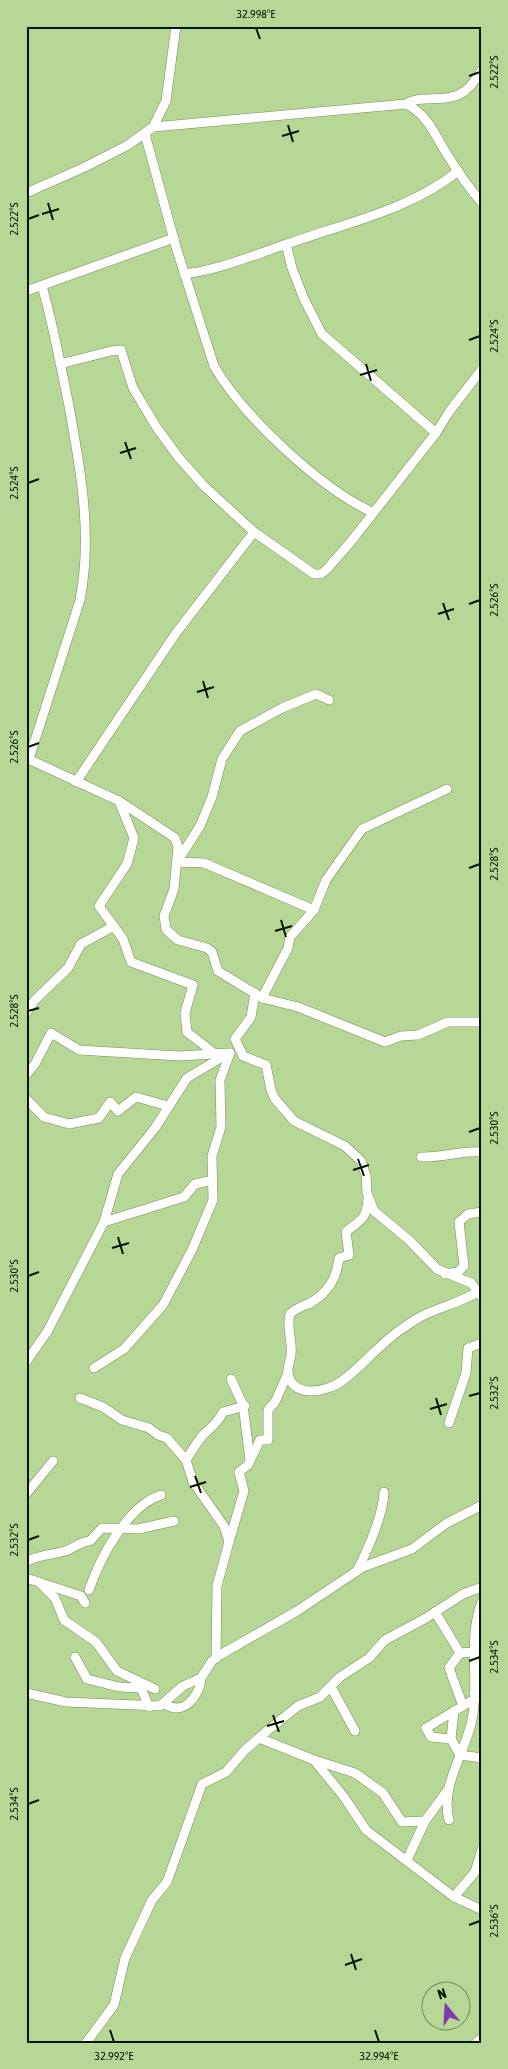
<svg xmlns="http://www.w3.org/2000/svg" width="508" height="2069" viewBox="0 0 508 2069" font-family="'Asap Condensed',sans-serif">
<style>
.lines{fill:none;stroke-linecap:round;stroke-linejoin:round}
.street-casing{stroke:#749253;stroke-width:10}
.street{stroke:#fff;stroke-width:9}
.ticks{fill:none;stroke:#081300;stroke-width:2}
.neatline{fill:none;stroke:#081300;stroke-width:2}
.ticks-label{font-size:12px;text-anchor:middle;fill:#081300}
</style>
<rect width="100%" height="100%" fill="#b6d795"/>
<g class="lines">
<g class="street-casing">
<g id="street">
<path d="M406,104C412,100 419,99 426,99C457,98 465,98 482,70"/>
<path d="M153,127L406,104C427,114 434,133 445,151C456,169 468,187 482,203"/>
<path d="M145,134L176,247L214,366C243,416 320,488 372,512"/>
<path d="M26,193L85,167L128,145L153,127L166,101L176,26"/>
<path d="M286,244L292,268L304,299L322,334L436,433"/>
<path d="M184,274C220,270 256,254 290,243C346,223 412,209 458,171"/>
<path d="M26,291L174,238"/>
<path d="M60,364L111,351L121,350L133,388L157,428L179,458L204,486L254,532L314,574H321L326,570L349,544L436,433L449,412L482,369"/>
<path d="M26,758L119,801L175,838L178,847L174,889L164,916L166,929L170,933L178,940L207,948L212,952L218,971L262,998L298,1007L385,1042L401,1036L418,1035L448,1022H482"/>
<path d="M29,759L80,600C93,535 80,465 68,401C60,362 53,324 42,286"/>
<path d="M76,782L176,633L254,532"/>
<path d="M119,801L134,838L127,864L99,906L123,939L131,962L193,985L185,1013L187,1032L215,1054"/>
<path d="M314,910L204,863L177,862L200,826L212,797L222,759L240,731L282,708L316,694L329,700"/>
<path d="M255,993L251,1017L235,1039L243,1056L266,1065L271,1090L275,1099L294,1121L345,1146L361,1161L366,1175L367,1193L374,1211L409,1240L437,1269L471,1283L482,1297"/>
<path d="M262,998L288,948L290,937L314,910L326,880L362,829L447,789"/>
<path d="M26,1013L35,1000L68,968L81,944L114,926"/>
<path d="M26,1075L35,1064L51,1033L79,1050L179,1056L230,1053"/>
<path d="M26,1099L44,1117L69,1124L99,1118L110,1102L118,1111L136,1097L168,1106"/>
<path d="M421,1157C443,1158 462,1150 482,1152"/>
<path d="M368,1199C366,1221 361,1219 346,1232L349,1255L339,1258C337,1277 328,1293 310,1303C303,1306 296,1308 290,1314C286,1328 293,1341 291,1355C290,1361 287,1369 288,1374C293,1399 327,1392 342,1381C364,1365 380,1343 403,1328C409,1324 416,1319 422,1316C440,1307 459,1303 478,1292"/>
<path d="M104,1222L118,1174L155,1128L187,1078L227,1054"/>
<path d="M445,1274L458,1272L464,1266L459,1222L468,1214L482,1212"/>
<path d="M26,1362L47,1332L104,1222L184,1197L195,1184L213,1180"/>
<path d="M94,1368L124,1349L163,1305L192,1250L213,1200L212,1156L221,1127L220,1080L230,1053"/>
<path d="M231,1379L243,1405L250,1460"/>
<path d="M80,1398L103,1407L122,1420L149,1428L158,1435L167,1438L186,1460"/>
<path d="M449,1423L466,1373L468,1348L482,1343"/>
<path d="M26,1494L53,1461"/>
<path d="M229,1542L244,1491L239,1472L248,1465L260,1440H268V1410L275,1402L288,1373"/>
<path d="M26,1562C39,1554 54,1555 68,1550C76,1547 81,1541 90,1541L102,1528L138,1529L174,1521"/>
<path d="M357,1571C368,1549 383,1517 384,1492"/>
<path d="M26,1578L39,1582L55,1598L64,1620L96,1642L117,1671L155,1689"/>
<path d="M41,1583L81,1596L85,1603"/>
<path d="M89,1590C100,1558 127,1506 161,1495"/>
<path d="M435,1612L460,1653L474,1652"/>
<path d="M460,1653L449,1668L463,1706"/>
<path d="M75,1657L87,1679L119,1687L141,1688L149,1707"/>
<path d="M216,1658L217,1586L229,1542L224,1526L193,1482L186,1460C192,1451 197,1441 205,1433C213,1426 218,1422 223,1412L245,1406"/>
<path d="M331,1687L355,1731"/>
<path d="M26,1693L66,1702L160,1706L183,1686L201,1678L212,1661L220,1655L297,1611L363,1567L412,1549L447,1523L482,1505"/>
<path d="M478,1697L426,1728L431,1737L451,1739L460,1755L482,1758"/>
<path d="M165,1704C184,1717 200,1695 201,1678"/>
<path d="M259,1738L314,1760L344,1797L366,1830L454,1897L482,1910"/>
<path d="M451,1739L454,1711"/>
<path d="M314,1760L355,1773L383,1793L402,1822L425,1821L447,1791"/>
<path d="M449,1820C440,1785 465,1754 472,1720C480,1683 467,1638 482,1602"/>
<path d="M407,1860L425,1821"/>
<path d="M454,1897L475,1872L482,1849"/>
<path d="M86,2043L114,2005L125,1958L152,1900L167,1882L202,1784L226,1772L245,1750L267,1731L298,1706L320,1697L340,1677L369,1658L385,1640L426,1618L463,1594L482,1587"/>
<path d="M476,2043L482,2038"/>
</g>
</g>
<use href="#street" class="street"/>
</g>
<path class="ticks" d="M256,28L260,39M469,76L480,72M288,125L293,142M282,136L299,131M48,203L53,220M42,214L59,209M28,219L39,215M469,340L480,336M366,364L371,381M360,375L377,370M125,442L131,459M120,453L136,448M28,483L39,479M443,603L449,620M469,604L480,600M438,614L454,609M203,681L208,698M197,692L214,687M28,747L39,743M469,868L480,864M281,920L286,937M275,931L292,926M28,1011L39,1008M469,1132L480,1128M358,1159L364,1176M353,1170L369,1165M118,1237L123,1254M112,1248L129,1243M28,1276L39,1272M469,1396L480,1393M436,1398L441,1415M430,1409L447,1404M195,1476L201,1493M190,1487L206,1482M28,1540L39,1536M469,1661L480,1657M273,1715L279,1732M267,1726L284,1721M28,1804L39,1800M469,1925L480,1921M351,1954L356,1970M345,1965L362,1959M110,2030L114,2042M375,2030L379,2042"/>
<rect width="508" height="2069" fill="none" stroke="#b6d795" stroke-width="55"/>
<g transform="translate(446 2006) rotate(342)"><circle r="24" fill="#b6d795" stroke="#708959"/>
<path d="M0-4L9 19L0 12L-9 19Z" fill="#813aad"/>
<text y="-8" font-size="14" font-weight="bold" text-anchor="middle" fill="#081300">N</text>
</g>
<rect x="28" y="28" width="452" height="2014" class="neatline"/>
<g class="ticks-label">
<text x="256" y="18">32.998°E</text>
<text transform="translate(494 72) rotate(-90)" y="4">2.522°S</text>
<text transform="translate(14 219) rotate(-90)" y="4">2.522°S</text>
<text transform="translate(494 336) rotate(-90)" y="4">2.524°S</text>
<text transform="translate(14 483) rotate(-90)" y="4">2.524°S</text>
<text transform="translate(494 600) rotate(-90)" y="4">2.526°S</text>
<text transform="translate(14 747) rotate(-90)" y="4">2.526°S</text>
<text transform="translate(494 864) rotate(-90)" y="4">2.528°S</text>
<text transform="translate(14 1011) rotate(-90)" y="4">2.528°S</text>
<text transform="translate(494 1128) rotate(-90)" y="4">2.530°S</text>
<text transform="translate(14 1276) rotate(-90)" y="4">2.530°S</text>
<text transform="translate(494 1393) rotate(-90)" y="4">2.532°S</text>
<text transform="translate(14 1540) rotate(-90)" y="4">2.532°S</text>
<text transform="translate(494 1657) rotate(-90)" y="4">2.534°S</text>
<text transform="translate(14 1804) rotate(-90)" y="4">2.534°S</text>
<text transform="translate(494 1921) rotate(-90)" y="4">2.536°S</text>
<text x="114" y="2060">32.992°E</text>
<text x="379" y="2060">32.994°E</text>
</g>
</svg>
